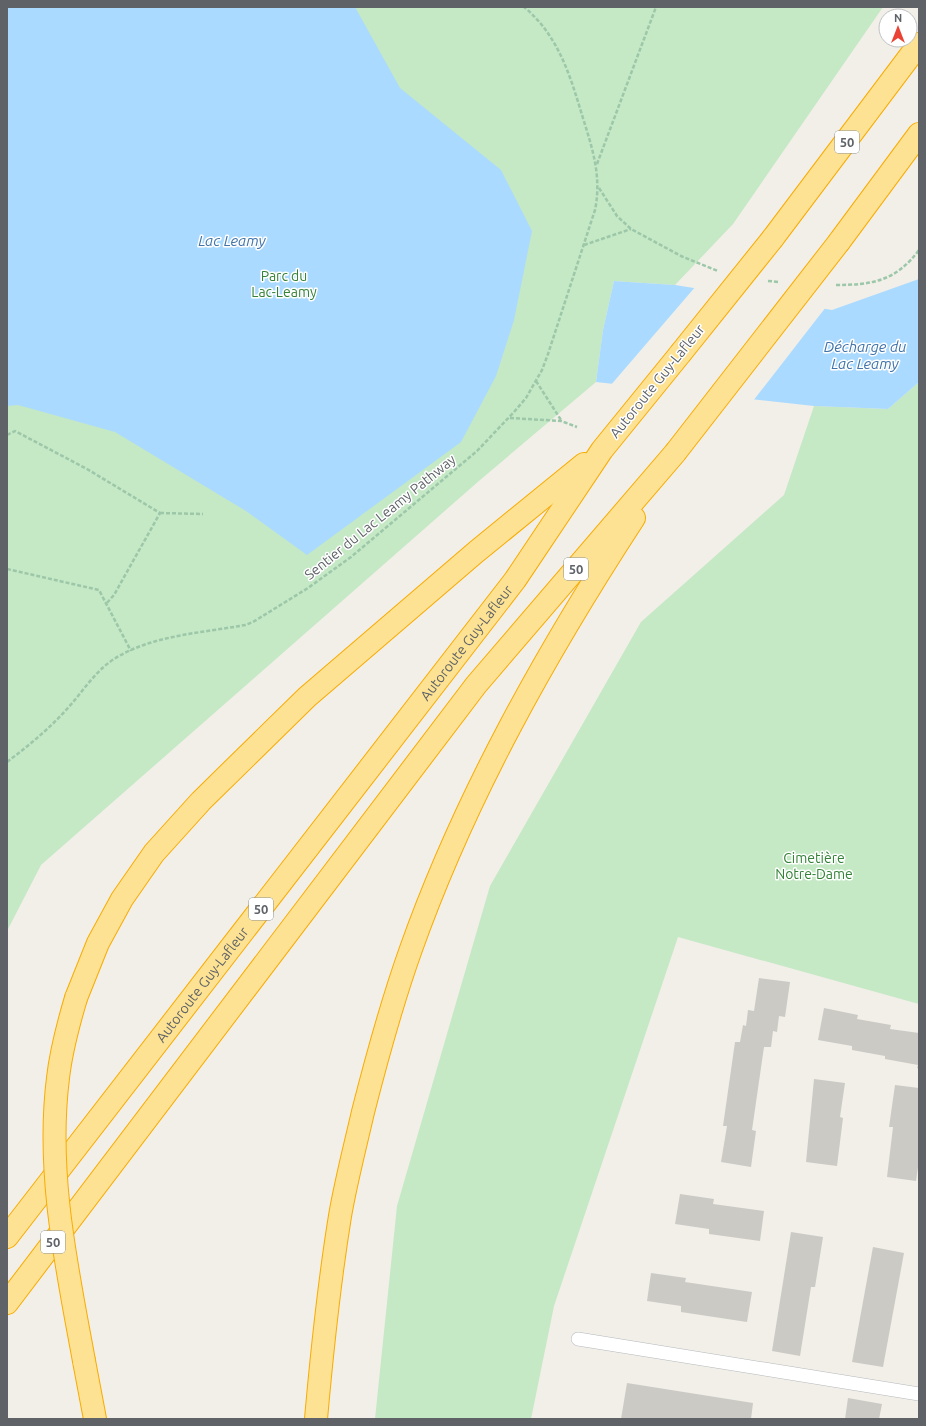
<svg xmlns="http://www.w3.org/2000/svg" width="926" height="1426" viewBox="0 0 926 1426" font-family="Ubuntu,sans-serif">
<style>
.green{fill:#c5e8c5}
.water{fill:#aadaff}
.pier{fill:#f1efe8}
.building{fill:#cccac5}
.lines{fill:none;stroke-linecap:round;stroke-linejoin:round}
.service-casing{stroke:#b5b8bc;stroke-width:14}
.motorway-casing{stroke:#f9ab00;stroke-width:24}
.path{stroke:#9cc7a9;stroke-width:2.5;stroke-dasharray:4 2;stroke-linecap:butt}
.service{stroke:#fff;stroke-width:13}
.motorway{stroke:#fde293;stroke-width:22}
.motorway-bridge-casing{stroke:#f9ab00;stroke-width:24;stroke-linecap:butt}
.motorway-bridge{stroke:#fde293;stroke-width:22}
.labels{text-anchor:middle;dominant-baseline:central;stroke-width:3;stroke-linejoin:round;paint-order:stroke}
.shield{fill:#fff;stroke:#8f9295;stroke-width:1}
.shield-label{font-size:13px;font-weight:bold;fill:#5f6368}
.park-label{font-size:14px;fill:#348238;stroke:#fff}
.street-label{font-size:14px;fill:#5f6368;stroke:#fff}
.water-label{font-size:15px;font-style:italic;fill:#4174aa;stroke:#fff}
</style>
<rect width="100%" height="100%" fill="#f1efe8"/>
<g class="green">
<path d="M7,7H883L733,224L675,285L614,281L603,330L596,382L480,480L41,865L7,931Z"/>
<path d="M919,382V1004L678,937L554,1306L531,1419H375L397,1206L490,886L641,622L784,495L814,406L888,409Z"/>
</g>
<g class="water">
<path d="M7,7H355L400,88L501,170L532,231L514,320L496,376L461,442L307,555L246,511L115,432L18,405L7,406Z"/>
<path d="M919,279V382L888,409L814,406L596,382L603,330L614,281L675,285L832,310Z"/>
</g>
<path class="pier" d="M696,286L826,307L753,401L610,386Z"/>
<g class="building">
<path d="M759,978L790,982L785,1017L779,1016L777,1032L773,1031L771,1047H764L752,1130L756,1131L751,1167L721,1162L727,1126H723L735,1042H740L743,1025L746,1026L748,1010L754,1011Z"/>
<path d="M824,1008L858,1015L857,1019L891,1025L890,1029L919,1033V1069L917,1068L918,1065L885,1059V1056L852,1050V1046L818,1040Z"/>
<path d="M814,1079L845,1083L840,1117L843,1118L837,1166L806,1162Z"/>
<path d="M895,1085L919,1088V1160L916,1181L887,1177L893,1127H889Z"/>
<path d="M680,1194L714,1199L713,1204L764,1211L760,1241L709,1234V1229L675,1224Z"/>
<path d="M791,1232L823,1237L815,1287H811L800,1356L772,1351Z"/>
<path d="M873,1247L904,1253L883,1367L852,1362Z"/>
<path d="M651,1273L686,1278L685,1282L752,1292L747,1322L681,1312V1306L647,1301Z"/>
<path d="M627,1383L753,1403L751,1419H621Z"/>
<path d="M848,1398L882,1404L879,1419H845Z"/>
</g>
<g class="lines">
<g class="service-casing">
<path id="service" d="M578,1339L919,1394"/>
</g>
<g class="motorway-casing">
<g id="motorway">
<path d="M773,238L919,44"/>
<path d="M839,242L919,134"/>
<path d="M76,998L98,943L122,899L154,853L201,801L307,697L476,552L584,464"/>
<path id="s1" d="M7,1237L515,580L602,450L680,354"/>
<path d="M7,1303L476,685L675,453"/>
<path d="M84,1361L95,1419"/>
<path d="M316,1419C322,1351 329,1284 340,1216C346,1181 355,1147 363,1112C377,1057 392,1002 411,949C465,797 546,653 634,518"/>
</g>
</g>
<g class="path">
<path d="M597,164L656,7"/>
<path d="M599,188L617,216L631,229L681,256L718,271"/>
<path d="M584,245L631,229"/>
<path d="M768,281L779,282"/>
<path d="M836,285C872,285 896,281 919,250"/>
<path d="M536,381L561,420"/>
<path d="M510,418L561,421L577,427"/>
<path d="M7,435L15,431L87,469L160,513L114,595L106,604"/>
<path d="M160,513L203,514"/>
<path d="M7,569L99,590L131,651"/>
<path d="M7,762C28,746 48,730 66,710C82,693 94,672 114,659C152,635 202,633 245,625L253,622L308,588L351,557L477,451L514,412L526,398L542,370L548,354L595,210C602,176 592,147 582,115C570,75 558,35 524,7"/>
</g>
<use href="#service" class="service"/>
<use href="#motorway" class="motorway"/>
<g class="motorway-bridge-casing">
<g id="motorway-bridge">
<path d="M680,354L773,238"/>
<path d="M675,453L839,242"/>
<path d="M76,998C68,1025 61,1051 58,1078C46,1173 67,1268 84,1361"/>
</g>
</g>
<use href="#motorway-bridge" class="motorway-bridge"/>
</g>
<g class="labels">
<g class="shield">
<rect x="835" y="131" width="24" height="22" rx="3"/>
<rect x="564" y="558" width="24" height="22" rx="3"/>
<rect x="249" y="898" width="24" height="22" rx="3"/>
<rect x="41" y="1231" width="24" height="22" rx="3"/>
</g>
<g class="shield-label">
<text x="847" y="142">50</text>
<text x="576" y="569">50</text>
<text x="261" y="909">50</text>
<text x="53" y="1242">50</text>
</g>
<g class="park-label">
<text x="284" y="276">Parc du<tspan x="284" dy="16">Lac-Leamy</tspan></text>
<text x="814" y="858">Cimetière<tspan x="814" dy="16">Notre-Dame</tspan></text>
</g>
<g class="street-label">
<text transform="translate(657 381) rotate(-51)">Autoroute Guy-Lafleur</text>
<text transform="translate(380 517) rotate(-39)">Sentier du Lac Leamy Pathway</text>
<text stroke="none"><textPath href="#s1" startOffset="751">Autoroute Guy-Lafleur</textPath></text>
<text stroke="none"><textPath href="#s1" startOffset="319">Autoroute Guy-Lafleur</textPath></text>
</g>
<g class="water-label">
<text x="232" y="240">Lac Leamy</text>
<text x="865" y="346">Décharge du<tspan x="865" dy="17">Lac Leamy</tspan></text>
</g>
</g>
<rect width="926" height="1426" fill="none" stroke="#5f6368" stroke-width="16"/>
<g transform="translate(898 28)"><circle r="19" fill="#ffffff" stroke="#bfc1c3"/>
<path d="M0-3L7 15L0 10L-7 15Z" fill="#ea4335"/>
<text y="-6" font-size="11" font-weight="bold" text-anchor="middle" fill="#5f6368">N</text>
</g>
</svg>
